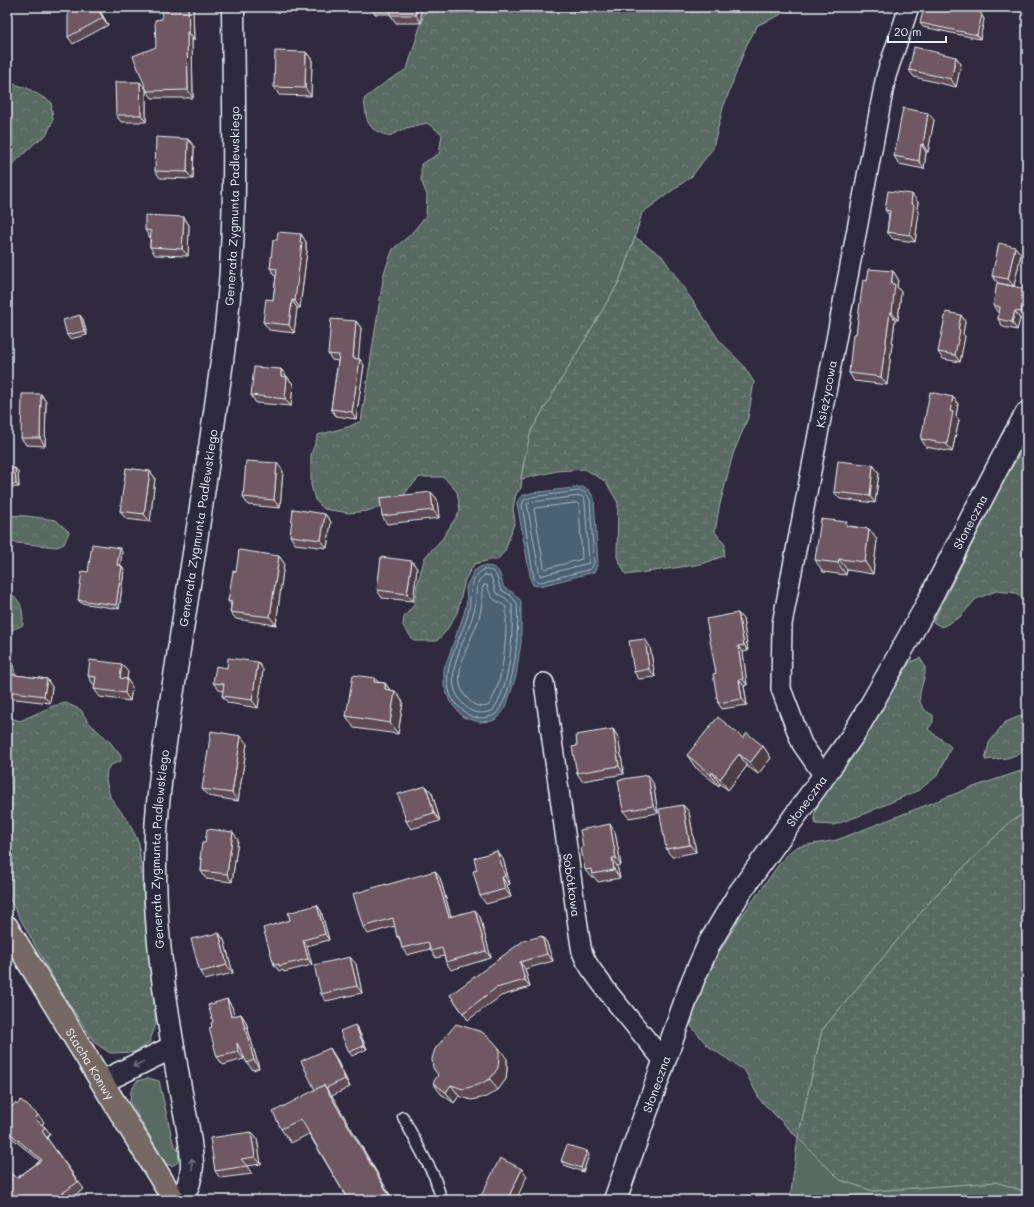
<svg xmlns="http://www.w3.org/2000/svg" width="1034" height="1207" viewBox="0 0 1034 1207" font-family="Mali,sans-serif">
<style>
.green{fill:#596a62;stroke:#a0aead}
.forest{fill:url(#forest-crowns);stroke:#a0aead}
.wetland{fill:url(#wetland-marsh);stroke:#a0aead}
.water{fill:#4b6275;stroke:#8a9ba9}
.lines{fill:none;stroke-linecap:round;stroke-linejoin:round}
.shore{stroke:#a9b8c4;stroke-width:1}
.service-casing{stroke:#e8f1f8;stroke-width:13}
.minor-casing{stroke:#e8f1f8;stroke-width:22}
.tertiary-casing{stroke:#e8f1f8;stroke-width:25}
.primary-casing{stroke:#e8f1f8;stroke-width:25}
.service{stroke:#2f2a3d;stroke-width:10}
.minor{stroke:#2f2a3d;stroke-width:19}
.tertiary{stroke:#2f2a3d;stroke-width:22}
.primary{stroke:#766964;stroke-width:22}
.wall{fill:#5f4c54;stroke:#e8f1f8}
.shaded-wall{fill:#4e3e45;stroke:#e8f1f8}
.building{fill:#6f5862;stroke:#e8f1f8}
.oneway{stroke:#70707e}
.labels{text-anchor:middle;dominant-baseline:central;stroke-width:3;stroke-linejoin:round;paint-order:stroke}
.street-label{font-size:12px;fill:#e8f1f8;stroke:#2f2a3d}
</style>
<defs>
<pattern id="forest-crowns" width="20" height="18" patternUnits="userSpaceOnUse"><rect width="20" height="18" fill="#596a62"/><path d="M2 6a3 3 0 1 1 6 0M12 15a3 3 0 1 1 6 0" fill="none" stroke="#718079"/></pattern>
<pattern id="wetland-marsh" width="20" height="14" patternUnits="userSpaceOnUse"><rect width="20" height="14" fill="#596a62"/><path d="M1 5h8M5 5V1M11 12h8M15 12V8" fill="none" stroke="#718079"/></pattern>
</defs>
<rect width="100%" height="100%" fill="#2f2a3d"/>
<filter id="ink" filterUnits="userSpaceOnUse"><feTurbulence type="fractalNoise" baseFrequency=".025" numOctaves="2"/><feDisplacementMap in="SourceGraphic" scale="8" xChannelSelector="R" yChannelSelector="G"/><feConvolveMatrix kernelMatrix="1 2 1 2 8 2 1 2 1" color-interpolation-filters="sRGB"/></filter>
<g filter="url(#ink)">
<g class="green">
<path d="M148,1078L159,1081L173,1142L179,1152L178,1162L172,1166L166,1164L130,1102L131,1091L137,1081Z"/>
<path d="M798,1138L840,1180L873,1191L996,1182L1027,1192V1200H790Z"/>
</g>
<g class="forest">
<path d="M426,7H787L780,15L758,25L746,46L723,108L713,148L692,176L642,213L635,237L619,282L531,431L523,466L521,488L516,494L513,509L515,521L505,551L497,560H490L474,564L465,580L457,613L446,631L437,641H414L403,626L404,617L414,605L417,585L425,557L442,539L460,511L457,492L444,477H420L409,488L401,500L367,511L349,513L324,509L315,500L311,485V455L318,435L348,427L361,421L384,273L393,249L409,236L426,216L427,195L421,180V164L439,154L442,134L427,123L406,128L389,136C365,129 367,121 364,99L386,82L407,69Z"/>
<path d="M7,82L27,88L51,102L53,120L47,134L35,143L7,170Z"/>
<path d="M1027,441V602L1016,593L996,591L976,599L960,617L942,627L933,622L1000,488Z"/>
<path d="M7,515L27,516L56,520L69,532L64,544L57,547L7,542Z"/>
<path d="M7,592C22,599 23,610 23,625L7,632Z"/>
<path d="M7,646C12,660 19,677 13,692C12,696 9,700 7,703Z"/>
<path d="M920,658C922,661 924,664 925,667C927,682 912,697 925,710C927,712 931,714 933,715V722L928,729C935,736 944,740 951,747L938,775L919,790L864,814L834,825L816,824L814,815L820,800L830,788L863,738L910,662Z"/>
<path d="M66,703L81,710L88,722L110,742L121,756V761L111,765L107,770L106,780L110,797L128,821L139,843L142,881L156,1024L149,1043L134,1052L110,1053L95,1043L60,990L7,895V712L8,717L20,721L53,706Z"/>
<path d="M1027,713V751L1007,758L985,760L989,743L1004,723Z"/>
<path d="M1027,769V812L1011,821L933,898L822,1030L798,1138L760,1100L745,1071L708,1046L691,1026L695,1003L702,984L718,954L739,920L785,856L796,847L837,840L970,788Z"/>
</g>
<g class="wetland">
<path d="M635,237L662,256L719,340L743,365L754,382L748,418L733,454L719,508L715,532L725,545L724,556L702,564L626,575L617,557L618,503L606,482L585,469L557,471L521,479L523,466L531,431L619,282Z"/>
<path d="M1027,812V1192L996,1182L873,1191L840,1180L798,1138L822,1030L933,898L1011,821Z"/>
</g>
<g class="water">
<path d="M582,487L589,490L594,498L598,564L594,572L540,586L533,585L531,581L517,503L521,496L531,493Z"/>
<path d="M482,566C501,566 499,572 504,588L512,592L521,601V642L516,676L506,707L498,718L492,721L479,722L463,717L450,702L444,686V669L464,614L467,601L466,587L474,571Z"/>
</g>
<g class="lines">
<g class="shore">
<path d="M581,491L586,493L590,500L594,563L591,569L541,582L536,581L534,579L522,505L524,500L532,497Z"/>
<path d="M581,496L583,497L585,501L589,563L540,576L527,504L533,502Z"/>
<path d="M577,503L579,505L582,559L545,569L544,567L534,509L536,508Z"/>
<path d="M483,570C499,569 496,578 501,590L510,595L517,603C519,634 516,690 495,715C485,719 471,720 464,711C460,708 455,704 453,700C437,672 461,641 468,614C472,599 467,580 483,570Z"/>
<path d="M485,575L491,576L496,593L507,599L512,605C513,634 511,688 492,711C483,714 473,714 466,707C463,704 460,701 458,697C444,674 465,640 472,618C474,613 475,607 476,602C477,593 474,581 485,575Z"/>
<path d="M484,585H487C489,591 490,596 495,600C499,603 503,604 506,607C507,633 504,685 488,706C479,708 473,705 467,698C447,677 472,641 479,618C480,613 481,608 482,603C482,596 481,591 484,585Z"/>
</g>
<g class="service-casing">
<path id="service" d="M403,1117L434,1176L441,1197V1200"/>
</g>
<g class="minor-casing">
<g id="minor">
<path id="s1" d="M544,683L580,940L582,952L586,961L591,969L610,995L663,1060"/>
<path id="s2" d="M824,776L802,744L781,689L782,624L886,76L909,7"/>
</g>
</g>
<g class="tertiary-casing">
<g id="tertiary">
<path d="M102,1082L114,1076L173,1047"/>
<path id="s3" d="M181,1200C188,1189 191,1180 192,1166C192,1150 189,1135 186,1118C181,1095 177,1071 173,1047C163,987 155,927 155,867C155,798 167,730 177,663C193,557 211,451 224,345C238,233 234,120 233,7"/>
<path id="s4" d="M615,1200L693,980L709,944L740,892L824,776L853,735L871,705L922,614L1014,436L1027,413"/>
</g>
</g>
<g class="primary-casing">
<g id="primary">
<path id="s5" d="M7,927L174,1200"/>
</g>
</g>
<use href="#service" class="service"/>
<use href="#minor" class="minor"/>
<use href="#tertiary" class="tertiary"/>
<use href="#primary" class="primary"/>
</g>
<g class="wall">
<path d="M98,7L108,25L73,44L68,37Z"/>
<path d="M193,7L194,40H192L193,98H152L147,91L162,19Z"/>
<path d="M370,7H421V23H396L390,14H375Z"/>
<path d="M976,7L984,19L980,39L923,27L920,23Z"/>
<path d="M306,52L312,60L311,96L279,95L274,87Z"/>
<path d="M956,57L961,64L956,87L914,77L909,70Z"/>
<path d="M146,89V122H121L116,115Z"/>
<path d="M934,120L928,152H926L924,169L899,164L894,156Z"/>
<path d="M188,139L194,146L193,179L160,178L155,171Z"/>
<path d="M1027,159V189L1022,182Z"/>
<path d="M918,202L917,209L919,212L915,242L893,239L887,232L889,215L885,210Z"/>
<path d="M184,217L189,225L188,256L155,255L150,247V238L145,230Z"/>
<path d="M301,234L306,242V249L307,251L300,308H297L294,333L269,330L263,322L273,300L276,276H275L270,268L277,240Z"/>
<path d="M1015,247L1021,254L1014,286L998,283L992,276Z"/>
<path d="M893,271L898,279L897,287L901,292L898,320H895L887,385L854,381L849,373L867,281Z"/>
<path d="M1026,289V320L1020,319L1017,330L1003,327L998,319L999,313H998L993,305Z"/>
<path d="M961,315L965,321L963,334L965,336L960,362L943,359L938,352Z"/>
<path d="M83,319L87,335L70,339L67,335Z"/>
<path d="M356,321L361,328L358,358L364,365L356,419L336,416L331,409L338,361L332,360L328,354Z"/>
<path d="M281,369L293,384L291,406L256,403L251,395Z"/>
<path d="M41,394L46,402L45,446L26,445L21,438Z"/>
<path d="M953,397L958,404L956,416L959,420L952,452L926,447L921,439Z"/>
<path d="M873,465L879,473L875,503L840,499L834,492Z"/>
<path d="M7,468H15L18,472L19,487L7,488Z"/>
<path d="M150,471L155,478L150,522L126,519L120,511Z"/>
<path d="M283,471L280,508L248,505L243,497Z"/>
<path d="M431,492L437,499L439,518L387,524L382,516Z"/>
<path d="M325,514L331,522L327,548L295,544L290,536Z"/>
<path d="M850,526L869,529L877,540L873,574L847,570L846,575L823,572L815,560Z"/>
<path d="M122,552L120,566H122L124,570L119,609L81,603L78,600L88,572Z"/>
<path d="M279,556L284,563L276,625L236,619L230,612L231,605L228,601L236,572Z"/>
<path d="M412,561L417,569L413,601L382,598L377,590Z"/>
<path d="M743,619L748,651L743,652L747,685L744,686L747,705L722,709L718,703L716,673Z"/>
<path d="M645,639L650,647L655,677L639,679L634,672Z"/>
<path d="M263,670L258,708L228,703L222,696L223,691L219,690L213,683Z"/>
<path d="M128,672L127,679L132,687L130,701L100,697L94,689L95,684H93L88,676Z"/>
<path d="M7,674L47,679L52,687L50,703L7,698Z"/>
<path d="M375,678L378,682L385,683L390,690L395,691L403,702L398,734L354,728L346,716Z"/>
<path d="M613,729L618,737L624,774L582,781L577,773V746Z"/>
<path d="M743,738L763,746L771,758L758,774L747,766L728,790L720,784L719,786L695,767L687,755Z"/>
<path d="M247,744L238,801L208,796L202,789Z"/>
<path d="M653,783L658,813L629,818L623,811Z"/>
<path d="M426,786L432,793L440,821L411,829L406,821Z"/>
<path d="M683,805L689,812L696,852L672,857L666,849Z"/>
<path d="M615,832L621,865L617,866L620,878L598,882L594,877H591L585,870Z"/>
<path d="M238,840L232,882L206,879L201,871L202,862L200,859L205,843Z"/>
<path d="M503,859L510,884L507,885L511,897L486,904L480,896Z"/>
<path d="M440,878L451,916L480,917L491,958L451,970L446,962L444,956L436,958L431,951L430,949L407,955L402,948L400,940L397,937L395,926L368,934L363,927L387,885Z"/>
<path d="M317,905L321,911L329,940L307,946L312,965L284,972L283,970L279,971L274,965L290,920Z"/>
<path d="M219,933L224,940L233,973L205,980L200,972Z"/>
<path d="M542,936L547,943L553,961L525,969L530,987L501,996L468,1020L450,995Z"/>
<path d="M356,964L362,993L326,1001L321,994Z"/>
<path d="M227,999L232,1007L234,1016L241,1014L246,1022L259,1068L253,1070L247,1063L243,1054L244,1059L223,1065L217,1057L212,1027L213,1022Z"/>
<path d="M7,1008L9,1012L7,1014Z"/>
<path d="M358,1029L367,1049L352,1056L349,1052Z"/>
<path d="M335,1056L350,1087L332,1096L393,1200H348L309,1134L291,1143L281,1129L315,1090Z"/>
<path d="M507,1059V1070L506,1079L498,1090L486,1097L471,1100L459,1096L454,1103L441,1094L433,1083Z"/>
<path d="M17,1105L44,1122L42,1125L45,1127L50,1134L47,1138L84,1189L68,1200H7L17,1178L40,1161L7,1134V1113Z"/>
<path d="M251,1132L257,1139L261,1164L247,1166L252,1174L220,1178L215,1171Z"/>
<path d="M589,1155L583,1172L564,1165L561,1161Z"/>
</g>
<g class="shaded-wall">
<path d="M97,7H98L108,25L103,18Z"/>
<path d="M188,7H193L194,40L189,32Z"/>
<path d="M416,7H421V23L416,15Z"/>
<path d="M976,7L984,19L980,39L977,35Z"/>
<path d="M187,32L192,40L193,98L188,90Z"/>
<path d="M306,52L312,60L311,96L305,88Z"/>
<path d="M956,57L961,64L956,87L951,79Z"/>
<path d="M140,82L146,89V122L141,115Z"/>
<path d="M928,113L934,120L928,152L923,145Z"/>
<path d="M188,139L194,146L193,179L187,172Z"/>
<path d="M921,144L926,152L924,169L919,161Z"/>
<path d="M912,194L918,202L917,209L919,212L915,242L910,235L911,204Z"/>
<path d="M184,217L189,225L188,256L182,249Z"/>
<path d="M301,234L306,242V249L307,251L300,308L295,301Z"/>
<path d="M1015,247L1021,254L1014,286L1008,279Z"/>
<path d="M893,271L898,279L897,287L901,292L898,320L892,313L891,284Z"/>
<path d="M1026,289L1027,291V316L1026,320L1021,312Z"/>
<path d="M292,300L297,308L294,333L289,325Z"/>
<path d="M1015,311L1020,319L1017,330L1012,322Z"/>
<path d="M890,312L895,320L887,385L881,377Z"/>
<path d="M80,315L83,319L87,335L84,331Z"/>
<path d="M961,315L965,321L963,334L965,336L960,362L955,355L958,330Z"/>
<path d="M356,321L361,328L358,364L353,358Z"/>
<path d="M360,359L364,365L356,419L352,412Z"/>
<path d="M281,369L287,377L281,376Z"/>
<path d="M287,377L293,384L291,406L285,399Z"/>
<path d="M41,394L46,402L45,446L40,438Z"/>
<path d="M953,397L958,404L956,416L959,420L952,452L947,444L950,411Z"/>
<path d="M277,463L283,471L280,508L274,500Z"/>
<path d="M873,465L879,473L875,503L870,496Z"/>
<path d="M15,468L18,472L19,487L16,484Z"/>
<path d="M150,471L155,478L150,522L144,514Z"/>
<path d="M431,492L437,499L439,518L433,510Z"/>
<path d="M325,514L331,522L327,548L321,540Z"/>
<path d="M869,529L877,540L873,574L865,562Z"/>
<path d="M120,548L122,552L120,569L117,565Z"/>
<path d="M279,556L284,563L276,625L270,617Z"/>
<path d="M839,559L847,570L846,575L838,563Z"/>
<path d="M412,561L417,569L413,601L407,594Z"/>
<path d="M122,566L124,570L119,609L116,605Z"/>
<path d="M738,613L743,619L748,651L744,645Z"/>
<path d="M645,639L650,647L655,677L649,669Z"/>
<path d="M738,646L743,652L747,685L743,679Z"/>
<path d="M258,662L263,670L258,708L252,700Z"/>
<path d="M122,664L128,672L127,679L132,687L130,701L125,693L120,678Z"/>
<path d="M47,679L52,687L50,703L44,696Z"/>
<path d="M739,680L744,686L747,705L742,699Z"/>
<path d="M385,683L393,695L385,689Z"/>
<path d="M395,691L403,702L398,734L390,723Z"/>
<path d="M613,729L618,737L624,774L619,766Z"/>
<path d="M241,736L247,744L238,801L232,793Z"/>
<path d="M763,746L771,758L758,774L750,763Z"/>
<path d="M739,754L747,766L728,790L720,779Z"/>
<path d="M712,772L720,784L719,786L711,775Z"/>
<path d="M648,775L653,783L658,813L653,806Z"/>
<path d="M426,786L432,793L440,821L434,813Z"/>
<path d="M683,805L689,812L696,852L690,845Z"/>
<path d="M610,824L615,832L621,865L616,858Z"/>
<path d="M233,832L238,840L232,882L227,874Z"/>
<path d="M497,851L503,859L510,884L505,876Z"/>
<path d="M612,858L617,866L620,878L614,870Z"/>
<path d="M435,871L440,878L453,924L449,917Z"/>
<path d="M502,877L507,885L511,897L505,889Z"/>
<path d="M317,905L321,911L329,940L325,934Z"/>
<path d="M475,910L480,917L491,958L486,951Z"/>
<path d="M219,933L224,940L233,973L227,965Z"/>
<path d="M542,936L547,943L553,961L547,954Z"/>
<path d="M303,940L307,946L312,965L308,959Z"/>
<path d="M350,957L356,964L362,993L357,986Z"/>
<path d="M520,962L525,969L530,987L525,980Z"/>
<path d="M227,999L232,1007L237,1025L231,1017Z"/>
<path d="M241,1014L246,1022L259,1068L254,1060Z"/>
<path d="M355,1025L358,1029L367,1049L364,1046Z"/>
<path d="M237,1043L242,1050L244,1059L238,1052Z"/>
<path d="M330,1048L335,1056L350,1087L345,1079Z"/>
<path d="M499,1048L507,1059V1070L506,1079L498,1090L490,1079Z"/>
<path d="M324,1085L334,1099L393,1200H392Z"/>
<path d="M451,1085L459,1096L454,1103L446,1092Z"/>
<path d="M38,1115L44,1122L40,1126L35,1119Z"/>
<path d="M45,1127L50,1134L47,1138L42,1131Z"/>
<path d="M251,1132L257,1139L261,1164L255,1157Z"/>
<path d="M587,1151L589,1155L583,1172L581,1168Z"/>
<path d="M522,1169L527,1176L516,1200H507Z"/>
</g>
<g class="building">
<path d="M68,7H97L103,18L68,37Z"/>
<path d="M161,7H188L189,32H187L188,90L147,91L133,56L156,47L155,20L162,19Z"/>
<path d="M391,7H416V15H390Z"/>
<path d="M924,7H976L982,15L977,35L920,23Z"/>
<path d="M914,47L956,57L951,79L909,70Z"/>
<path d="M275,51L306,52L305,88L274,87Z"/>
<path d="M115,82H140L141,115H116Z"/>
<path d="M903,108L928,113L923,145L921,144L919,161L894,156Z"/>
<path d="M156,137L188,139L187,172L155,171Z"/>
<path d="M1027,159V183L1022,182Z"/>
<path d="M888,191L912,194L911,204L914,205L910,235L887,232L890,211L885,210Z"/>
<path d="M145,215L184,217L182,249L150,247L151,231L145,230Z"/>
<path d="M278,232L301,234L300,243H302L295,301L292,300L289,325L263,322L266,299L273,300L277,269L270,268L273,240H277Z"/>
<path d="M999,243L1015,247L1008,279L992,276Z"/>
<path d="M869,269L893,271L891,284H895L892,313L890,312L881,377L849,373L853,334H856L863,280L867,281Z"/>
<path d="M997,283L1026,289L1021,312L1015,311L1012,322L998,319L1000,307L993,305Z"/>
<path d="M946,312L961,315L958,330H960L955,355L938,352Z"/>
<path d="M80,315L84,331L67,335L63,320Z"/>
<path d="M331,319L356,321L353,358L360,359L352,412L331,409L339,355L328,354Z"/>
<path d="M254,367L281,369V376L287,377L285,399L251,395Z"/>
<path d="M930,392L953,397L950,411L953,412L947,444L921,439Z"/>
<path d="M22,394H41L40,438H21Z"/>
<path d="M246,461L277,463L274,500L243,497Z"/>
<path d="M838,461L873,465L870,496L834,492Z"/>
<path d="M7,468H15L16,484H7Z"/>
<path d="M126,468L150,471L144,514L120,511Z"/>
<path d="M431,492L433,510L382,516L380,498Z"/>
<path d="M293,509L325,514L321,540L290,536Z"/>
<path d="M821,519L847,522L846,526L869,529L865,562L839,559L838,563L815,560Z"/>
<path d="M92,544L120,548L117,565L122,566L116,605L78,600L82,571L88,572Z"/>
<path d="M239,550L279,556L270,617L230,612L232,602L228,601L233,571L236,572Z"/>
<path d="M381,557L412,561L407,594L377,590Z"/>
<path d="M738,613L744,645L738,646L743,679L739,680L742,699L718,703L713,674L716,673L706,619Z"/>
<path d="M645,639L649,669L634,672L629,641Z"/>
<path d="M228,658L258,662L252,700L222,696L224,684L213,683L216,666L227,668Z"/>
<path d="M90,660L122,664L120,678L127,679L125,693L94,689L96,677L88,676Z"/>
<path d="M7,674L47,679L44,696L7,691Z"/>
<path d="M353,675L375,678L374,682L385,683V689L395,691L390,723L346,716Z"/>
<path d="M718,717L743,738L747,733L763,746L750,763L739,754L720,779L712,772L711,775L687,755Z"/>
<path d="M613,729L619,766L577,773L572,747L577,746L576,735Z"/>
<path d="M211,731L241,736L232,793L202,789Z"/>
<path d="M648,775L653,806L623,811L618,780Z"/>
<path d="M426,786L434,813L406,821L398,794Z"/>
<path d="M683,805L690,845L666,849L659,809Z"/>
<path d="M610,824L616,858H612L614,870L592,874L591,869L585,870L581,848L583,847L580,830Z"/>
<path d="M207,829L233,832L227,874L201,871L202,859H200L202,843H205Z"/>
<path d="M497,851L505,876L502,877L505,889L480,896L473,871L477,870L474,858Z"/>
<path d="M435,871L449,917L475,910L486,951L446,962L442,948L431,951L428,942L402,948L399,936L397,937L393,918L363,927L353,894L386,884V885Z"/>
<path d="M317,905L325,934L303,940L308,959L279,966V964L274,965L263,928L290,920L288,913Z"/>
<path d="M219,933L227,965L200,972L191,939Z"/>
<path d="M542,936L547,954L520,962L525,980L496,988L463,1013L450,995L523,941Z"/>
<path d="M350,957L357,986L321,994L314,965Z"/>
<path d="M227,999L231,1017L241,1014L254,1060L247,1063L237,1043L238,1052L217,1057L209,1028L212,1027L211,1023L213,1022L208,1005Z"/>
<path d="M456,1024L482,1032L493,1041L499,1048V1058L498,1068L490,1079L478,1085L463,1089L451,1085L446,1092L433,1083L438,1075L433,1068L432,1059L435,1049Z"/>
<path d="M355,1025L364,1046L349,1052L340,1031Z"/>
<path d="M330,1048L345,1079L326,1088L324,1085L315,1090L301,1061Z"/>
<path d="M324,1085L392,1200H348L301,1119L281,1129L273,1112Z"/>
<path d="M21,1100L38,1115L35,1119L45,1127L42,1131L78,1182L53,1200H7V1174L8,1172L17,1178L42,1160L7,1131V1113L15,1103L17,1105Z"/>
<path d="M251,1132L255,1157L241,1159L247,1166L215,1171L210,1138Z"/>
<path d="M567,1145L587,1151L581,1168L561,1161Z"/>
<path d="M500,1158L522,1169L507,1200H479Z"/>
</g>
<defs><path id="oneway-shaft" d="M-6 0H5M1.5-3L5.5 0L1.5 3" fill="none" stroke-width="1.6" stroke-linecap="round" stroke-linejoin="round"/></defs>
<g class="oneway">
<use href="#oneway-shaft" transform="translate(138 1064) rotate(154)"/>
<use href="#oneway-shaft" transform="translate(192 1164) rotate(-91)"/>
</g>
</g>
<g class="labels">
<g class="street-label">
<text stroke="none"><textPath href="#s3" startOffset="1004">Generała Zygmunta Padlewskiego</textPath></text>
<text stroke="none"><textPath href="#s2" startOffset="397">Księżycowa</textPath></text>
<text stroke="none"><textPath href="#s4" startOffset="770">Słoneczna</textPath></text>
<text stroke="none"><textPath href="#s3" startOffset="680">Generała Zygmunta Padlewskiego</textPath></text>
<text stroke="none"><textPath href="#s4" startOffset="446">Słoneczna</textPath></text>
<text stroke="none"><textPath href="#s3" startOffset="356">Generała Zygmunta Padlewskiego</textPath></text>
<text stroke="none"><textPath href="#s1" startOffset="204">Sobótkowa</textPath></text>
<text stroke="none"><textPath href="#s5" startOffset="160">Stacha Konwy</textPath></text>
<text stroke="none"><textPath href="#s4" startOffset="123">Słoneczna</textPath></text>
</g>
</g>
<rect width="1034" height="1207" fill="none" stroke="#2f2a3d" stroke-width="24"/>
<rect x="12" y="12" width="1010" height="1183" fill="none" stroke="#e8f1f8" stroke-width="1.5" filter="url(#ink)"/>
<path d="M888 36v6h58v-6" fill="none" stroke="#e8f1f8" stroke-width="2"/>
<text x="894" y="36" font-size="12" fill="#e8f1f8" stroke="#2f2a3d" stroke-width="3" paint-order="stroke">20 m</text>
</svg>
